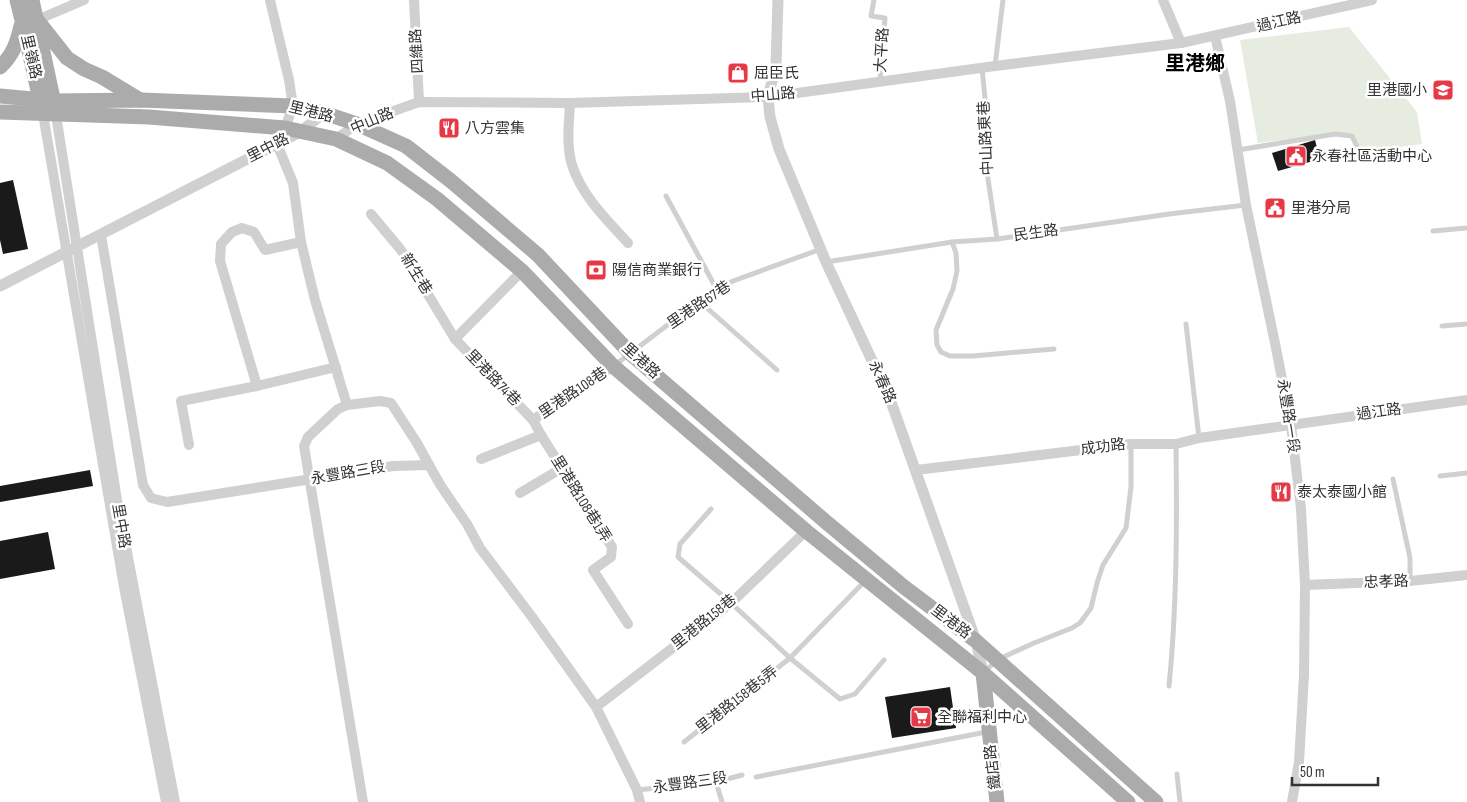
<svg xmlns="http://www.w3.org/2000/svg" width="1467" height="802" viewBox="0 0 1467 802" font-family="'Sofia Sans Condensed','Noto Sans TC',sans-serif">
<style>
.green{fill:#e6ecdf}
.building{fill:#1a1a1a}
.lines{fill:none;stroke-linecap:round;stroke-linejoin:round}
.service{stroke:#d0d0d0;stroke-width:5}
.minor{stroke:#d0d0d0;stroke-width:10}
.tertiary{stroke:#d0d0d0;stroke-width:11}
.primary{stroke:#ababab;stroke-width:15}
.labels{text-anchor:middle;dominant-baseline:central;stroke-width:5;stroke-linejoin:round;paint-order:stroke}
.street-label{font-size:15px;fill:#333;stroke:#fff}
.poi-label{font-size:15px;fill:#333;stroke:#fff;text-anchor:start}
.district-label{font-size:20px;font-weight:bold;fill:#000;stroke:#fff}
</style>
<rect width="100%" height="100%" fill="#fff"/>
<path class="green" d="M1349,27L1417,112L1422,144L1366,152L1344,133L1258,143L1240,40Z"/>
<g class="building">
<path d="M1315,140L1320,159L1278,171L1272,153Z"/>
<path d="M13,180L28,249L3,254L0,240V183Z"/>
<path d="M90,470L93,486L0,502V486Z"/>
<path d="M48,532L55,569L0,579V541Z"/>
<path d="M950,687L956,728L892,738L885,697Z"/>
</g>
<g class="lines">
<g class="service">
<path d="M874,0L871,16L885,18L880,81"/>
<path d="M995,66L1003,0"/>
<path d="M982,68L987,119L985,159L997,239"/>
<path d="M1238,150L1335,134L1352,136L1361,155"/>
<path d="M666,196L717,290"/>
<path d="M1433,231L1467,228"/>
<path d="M952,242L956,253L957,271L953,289L936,330L937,345L941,352L950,356H973L1054,349"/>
<path d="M826,262L952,242L997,239L1169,214L1246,205"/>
<path d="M699,301L777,370"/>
<path d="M1186,324L1199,438"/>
<path d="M1442,326L1467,324"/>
<path d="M615,365L699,301L733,281L821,249"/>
<path d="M1440,476L1467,473"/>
<path d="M1393,479L1410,558V581"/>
<path d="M711,509L680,544L678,557L731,603L790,658L840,699L855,694L884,660"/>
<path d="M984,672L997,660L1034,643L1072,628L1080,623L1091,608L1097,583L1103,565L1126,528L1131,487V444"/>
<path d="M1169,686C1177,606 1177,525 1176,444"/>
<path d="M684,742L790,658L865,581"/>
<path d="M1177,774L1180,802"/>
<path d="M756,777L986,732"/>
<path d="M716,782L722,802"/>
<path d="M637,790L716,782L742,775"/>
</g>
<g class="minor">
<path d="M270,0L289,80L293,106L285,128"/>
<path d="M414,0L419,102"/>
<path d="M1163,0L1181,43"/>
<path d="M37,20L84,0"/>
<path d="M1215,36L1230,101L1246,205L1276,348L1291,425L1301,509L1305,585L1304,675L1299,762L1292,802"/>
<path d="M570,103C569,123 566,145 572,165C582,196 606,219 628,243"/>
<path d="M43,114L124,587L166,802"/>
<path d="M56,115L117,500L175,802"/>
<path d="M336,139L357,124L419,102L570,103L768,97L995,66L1181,43L1372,0"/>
<path d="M277,144L293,183L301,242L315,300L347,405"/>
<path d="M371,214L401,250L455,339L533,420L541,435L612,547L611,557L593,570L628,624"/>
<path d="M101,235L143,485L151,498L167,502L393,466L429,465L441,486L467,524L480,548L532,617L596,707L637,790L640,802"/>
<path d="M455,339L522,271"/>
<path d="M257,386L220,261L221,244L232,232L242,228L254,232L265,250L301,242"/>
<path d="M533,420L613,366"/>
<path d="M189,445L181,401L257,386L336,367"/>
<path d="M481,459L541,435"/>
<path d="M916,470L1131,444H1176L1199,438L1467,400"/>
<path d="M520,493L562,468"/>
<path d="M1305,585L1410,581L1467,575"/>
<path d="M596,707L731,603L806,531"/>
<path d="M363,802L304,446L308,437L338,409L347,405L380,401L391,403L417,443L429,465"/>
</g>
<g class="tertiary">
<path d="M778,0L776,65L768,97L770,117L779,149L826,262L890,399L976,641L983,673"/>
<path d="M0,286L300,132L324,113"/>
</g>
<g class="primary">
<path d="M17,0L22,20L42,108"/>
<path d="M32,0L55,108"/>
<path d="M37,20L67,58L84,69L102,77L140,100"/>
<path d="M0,67C13,55 17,43 21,26"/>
<path d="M0,96L54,101L141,100L293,106L324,113L357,124L406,146L451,181L538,255L631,354L826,522L904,587L976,641L1156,802"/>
<path d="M0,112L149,117L285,128L336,139L387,163L437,199L522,271L613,366L806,531L983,673L1128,802"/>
<path d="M983,673L997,802"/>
</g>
</g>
<defs>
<g id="shop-square" transform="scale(1.125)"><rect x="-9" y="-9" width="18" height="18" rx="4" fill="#e63946" stroke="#fff"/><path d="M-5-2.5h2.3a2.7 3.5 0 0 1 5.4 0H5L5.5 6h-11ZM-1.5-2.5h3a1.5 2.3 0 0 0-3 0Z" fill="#fff"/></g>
<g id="school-square" transform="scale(1.125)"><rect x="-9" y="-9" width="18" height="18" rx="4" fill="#e63946" stroke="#fff"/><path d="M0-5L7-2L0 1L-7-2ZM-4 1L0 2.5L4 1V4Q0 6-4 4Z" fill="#fff"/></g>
<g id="restaurant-square" transform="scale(1.125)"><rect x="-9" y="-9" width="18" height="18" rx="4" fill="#e63946" stroke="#fff"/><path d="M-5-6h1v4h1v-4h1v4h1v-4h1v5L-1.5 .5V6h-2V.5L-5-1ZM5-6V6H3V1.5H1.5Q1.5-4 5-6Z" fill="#fff"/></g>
<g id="civic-square" transform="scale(1.125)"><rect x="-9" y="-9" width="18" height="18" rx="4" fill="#e63946" stroke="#fff"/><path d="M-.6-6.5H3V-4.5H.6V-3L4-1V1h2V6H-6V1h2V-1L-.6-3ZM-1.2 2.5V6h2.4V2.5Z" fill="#fff"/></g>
<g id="bank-square" transform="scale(1.125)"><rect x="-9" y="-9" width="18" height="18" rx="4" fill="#e63946" stroke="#fff"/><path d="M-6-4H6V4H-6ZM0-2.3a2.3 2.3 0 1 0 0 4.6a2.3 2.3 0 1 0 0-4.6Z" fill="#fff"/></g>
<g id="supermarket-square" transform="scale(1.125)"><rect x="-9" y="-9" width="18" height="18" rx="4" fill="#e63946" stroke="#fff"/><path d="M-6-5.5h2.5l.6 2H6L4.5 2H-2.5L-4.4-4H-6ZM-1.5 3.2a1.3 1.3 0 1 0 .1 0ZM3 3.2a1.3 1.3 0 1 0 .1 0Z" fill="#fff"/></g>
</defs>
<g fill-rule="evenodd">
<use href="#shop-square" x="738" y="73"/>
<use href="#school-square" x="1443" y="90"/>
<use href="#restaurant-square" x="449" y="128"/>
<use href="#civic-square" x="1296" y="156"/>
<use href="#civic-square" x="1275" y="208"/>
<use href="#bank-square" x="596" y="270"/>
<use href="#restaurant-square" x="1281" y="492"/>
<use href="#supermarket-square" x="921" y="717"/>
</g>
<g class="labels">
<g class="street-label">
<text transform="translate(1279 22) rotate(-13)">過江路</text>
<text transform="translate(882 50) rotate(-86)">大平路</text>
<text transform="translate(417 51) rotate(-93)">四維路</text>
<text transform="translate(31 57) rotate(77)">里嶺路</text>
<text transform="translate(773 95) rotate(-5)">中山路</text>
<text transform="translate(311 112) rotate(14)">里港路</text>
<text transform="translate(372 121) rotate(-23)">中山路</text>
<text transform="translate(986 138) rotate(-93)">中山路東巷</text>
<text transform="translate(268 148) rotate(-27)">里中路</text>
<text transform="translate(1036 233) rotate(-8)">民生路</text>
<text transform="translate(416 274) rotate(58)">新生巷</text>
<text transform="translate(699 305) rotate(-34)">里港路67巷</text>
<text transform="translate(641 361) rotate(42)">里港路</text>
<text transform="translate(493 378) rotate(46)">里港路74巷</text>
<text transform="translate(882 382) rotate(66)">永春路</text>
<text transform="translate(573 393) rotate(-34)">里港路108巷</text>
<text transform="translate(1379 412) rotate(-8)">過江路</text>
<text transform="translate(1288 416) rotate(81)">永豐路一段</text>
<text transform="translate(1103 447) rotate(-7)">成功路</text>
<text transform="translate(348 473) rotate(-10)">永豐路三段</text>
<text transform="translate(581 499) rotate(58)">里港路108巷1弄</text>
<text transform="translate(121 526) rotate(80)">里中路</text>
<text transform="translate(1386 582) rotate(-2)">忠孝路</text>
<text transform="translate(704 622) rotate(-39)">里港路158巷</text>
<text transform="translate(951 622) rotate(37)">里港路</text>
<text transform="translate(737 700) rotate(-38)">里港路158巷5弄</text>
<text transform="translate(993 767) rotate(-97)">鐵店路</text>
<text transform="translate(690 783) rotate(-8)">永豐路三段</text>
</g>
<g class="poi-label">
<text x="754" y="73">屈臣氏</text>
<text x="1427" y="90" text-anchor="end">里港國小</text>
<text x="465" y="128">八方雲集</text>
<text x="1312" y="156">永春社區活動中心</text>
<text x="1291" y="208">里港分局</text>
<text x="612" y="270">陽信商業銀行</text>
<text x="1297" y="492">泰太泰國小館</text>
<text x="937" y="717">全聯福利中心</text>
</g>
<g class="district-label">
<text x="1195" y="64">里港鄉</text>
</g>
</g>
<path d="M1292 777v8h86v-8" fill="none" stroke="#333333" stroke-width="2.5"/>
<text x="1300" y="777" font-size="15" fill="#333333" stroke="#ffffff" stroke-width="4" paint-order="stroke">50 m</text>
</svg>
